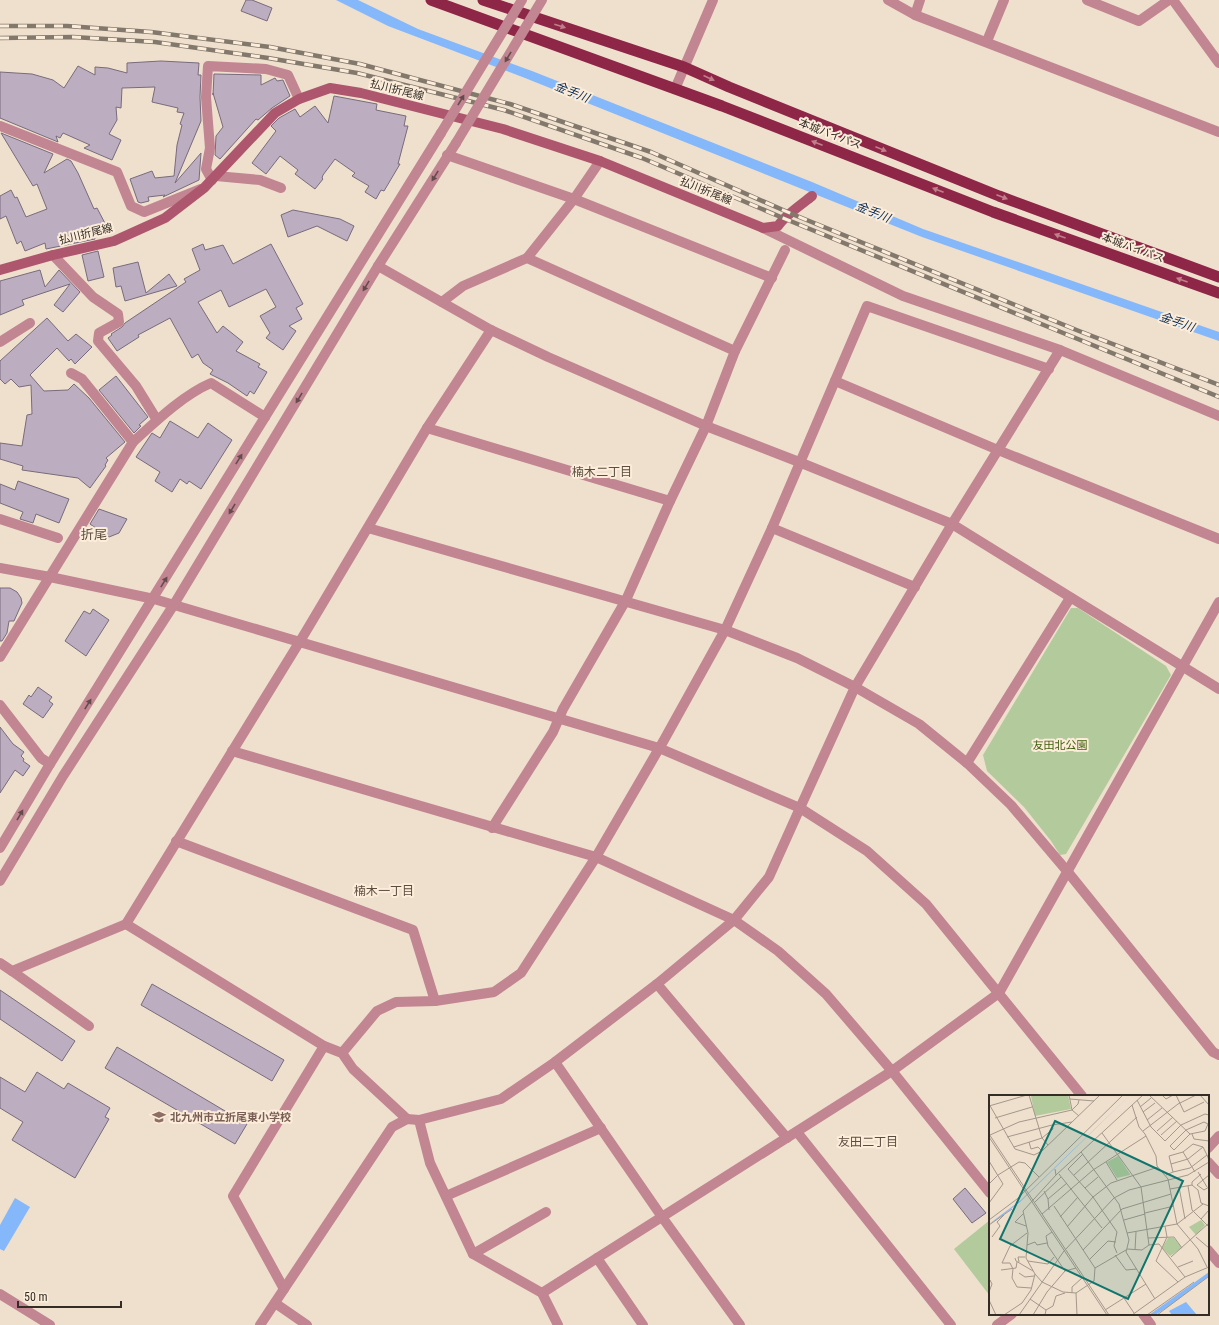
<svg xmlns="http://www.w3.org/2000/svg" width="1219" height="1325" viewBox="0 0 1219 1325" font-family="'Roboto Condensed','Noto Sans JP',sans-serif">
<style>
.green{fill:#b3cb9c}
.water{fill:#84b8fa}
.building{fill:#bcaec0;stroke:#786b7c}
.lines{fill:none;stroke-linecap:round;stroke-linejoin:round}
.minor{stroke:#c28592;stroke-width:10}
.tertiary{stroke:#c28592;stroke-width:10}
.secondary{stroke:#ad566d;stroke-width:10}
.trunk{stroke:#8e2648;stroke-width:11}
.rail-casing{stroke:#82786c;stroke-width:4.5}
.rail{stroke:#fcecda;stroke-width:3;stroke-dasharray:9;stroke-linecap:butt}
.tertiary-bridge{stroke:#c28592;stroke-width:10}
.oneway{fill:#c07f8a}
.oneway2{fill:#654c4c}
.labels{text-anchor:middle;dominant-baseline:central;stroke-width:4;stroke-linejoin:round;paint-order:stroke}
.street-label{font-size:11px;fill:#332d26;stroke:#fcecda}
.park-label{font-size:11px;fill:#3d5d0a;stroke:#fcecda}
.education-label{font-size:11px;font-weight:bold;fill:#785e54;stroke:#fcecda;text-anchor:start}
.water-label{font-size:12px;font-style:italic;fill:#062a53;stroke:#fcecda}
.neighbourhood-label{font-size:12px;fill:#5b4d3f;stroke:#fcecda}
.quarter-label{font-size:13px;fill:#5b4d3f;stroke:#fcecda}
.inset-road{fill:none;stroke:#a4988a;stroke-width:1}
.view{fill:#0f766e;fill-opacity:0.15;stroke:#0f766e;stroke-width:2}
.inset-edge{fill:none;stroke:#332d26;stroke-width:2}
</style>
<rect width="100%" height="100%" fill="#efdfcd"/>
<g class="green">
<path d="M1071,608H1078L1166,666L1171,675L1066,854L1060,855L1051,841L1024,807L987,771L983,755Z"/>
<path d="M990,1220V1296L954,1249Z"/>
</g>
<g class="water">
<path d="M336,0H358L418,29L532,71L812,182L923,229L1219,332V341L922,237L525,78L388,26Z"/>
<path d="M15,1198L30,1207L4,1251L0,1249V1225Z"/>
</g>
<g class="building">
<path d="M246,0H252L272,8L267,21L241,11Z"/>
<path d="M161,61L199,63L198,75H201L200,97L201,121L175,183L201,153L199,180L163,197L165,195L148,197L149,201L141,203L138,202L130,179L152,171L155,178L174,176L177,145L182,125L180,124L184,113L177,112L178,108L152,102L155,87L122,88L121,108L116,107L117,120L109,134L121,140L112,160L84,148L90,145L63,133L60,138L56,136L58,142L0,118V72L32,74L53,80L64,88L78,66L95,75V67L108,68L127,73V63Z"/>
<path d="M214,74L261,75V85L275,78L277,81L283,80L290,96L272,108L258,120L256,119L220,159L215,155L216,136L223,127L213,93V95Z"/>
<path d="M334,96L377,104L376,110L406,116L404,126H408L398,164H400L384,191L381,190L376,199L365,192L369,186L352,176L355,173L335,159L323,175L322,178L323,179L315,189L295,174L298,170L280,156L266,174L252,163L276,131L271,126L279,118L295,109L300,117L315,106L328,123Z"/>
<path d="M1,133L53,154L44,173L67,159L71,161L78,173L94,209L97,208L108,229L94,236L95,239L46,249L45,243L25,251L21,241L17,244L6,216L0,219V196L11,190L15,198L17,197L26,217L47,209L37,184L33,186Z"/>
<path d="M293,210L340,219L354,226L347,241L317,226L288,237L281,215Z"/>
<path d="M203,244L205,250L223,245L233,264L271,244L303,304L296,308L302,319L289,326L296,331L283,350L266,338L270,333L260,316L276,307L266,289L229,307L221,290L198,302L217,333L223,326L243,342L236,351L260,364L258,367L267,372L254,394L250,391L247,396L228,383L210,374L213,370L203,363L198,354L192,358L170,318L138,335L139,337L117,351L108,338L112,335L111,334L122,327L125,323L186,282L184,279L200,270L192,249Z"/>
<path d="M98,251L104,277L88,281L82,255Z"/>
<path d="M138,262L146,293L169,274L177,286L125,301L121,286L116,287L113,268Z"/>
<path d="M40,270L45,287L59,270L80,292L63,312L54,305L70,284L22,300L24,305L0,315V281Z"/>
<path d="M47,318L68,341L76,334L92,347L75,364L71,359L69,361L57,348L30,375L44,391L68,390L74,384L89,398L125,442L106,458L108,460L105,465L106,466L90,488L78,478L22,470L23,466L0,459V443L22,446L27,415L32,414L31,385L19,387L11,379L5,384L0,379V361Z"/>
<path d="M116,376L148,417L139,425L141,426L134,433L99,390Z"/>
<path d="M170,421L198,438L208,423L232,440L201,489L189,481L187,484L180,479L172,492L155,481L160,472L136,457L152,433L160,438Z"/>
<path d="M18,481L69,499L59,523L36,514L33,523L20,519L23,512L0,503V484L15,490Z"/>
<path d="M99,509L127,519L119,533L109,537L90,524Z"/>
<path d="M0,588H10L17,592L21,598L22,603L14,621H9L7,633L2,641H0Z"/>
<path d="M93,609L109,620L86,656L65,641L84,611L90,614Z"/>
<path d="M38,687L52,697L49,701L53,704L43,718L23,704L29,695L31,697Z"/>
<path d="M0,727L13,744L24,752L21,756L24,759L23,761L30,766L23,776L15,770L0,793Z"/>
<path d="M152,984L284,1060L272,1081L141,1005Z"/>
<path d="M0,990L75,1041L62,1061L0,1019Z"/>
<path d="M117,1047L247,1124L235,1144L105,1068Z"/>
<path d="M37,1072L64,1089L68,1083L110,1108L105,1117L109,1119L75,1178L12,1140L23,1122L0,1108V1077L25,1092Z"/>
<path d="M965,1188L986,1213L972,1223L953,1199Z"/>
</g>
<g class="lines">
<g class="minor">
<path d="M888,0L915,15L1219,132"/>
<path d="M1087,0L1139,21L1169,0"/>
<path d="M1173,0L1219,63"/>
<path d="M915,15L920,0"/>
<path d="M987,41L1004,0"/>
<path d="M0,126L117,172L131,206L144,212L201,189"/>
<path d="M447,155L574,199L772,278"/>
<path d="M216,176L260,180L281,188"/>
<path d="M212,180L206,169L210,148L206,97L208,66L266,69L288,75L299,99"/>
<path d="M763,228L903,296L1060,350L1219,416"/>
<path d="M53,255L93,297L118,314L119,322L99,333L98,341L136,386L157,420"/>
<path d="M527,258L735,351"/>
<path d="M378,266L491,330L548,357L706,426L799,462L952,524L1219,689"/>
<path d="M442,302L463,286L527,258L574,199L600,161"/>
<path d="M0,342L30,323"/>
<path d="M71,373L82,379L133,442"/>
<path d="M835,381L998,450L1219,539"/>
<path d="M427,428L670,501"/>
<path d="M0,519L58,538"/>
<path d="M368,528L725,630L797,658L855,687L919,724L967,763L1011,805L1067,871L1213,1052L1219,1055"/>
<path d="M772,528L915,587"/>
<path d="M0,657L133,442C155,422 183,395 211,383L265,417"/>
<path d="M0,705L41,758L50,764"/>
<path d="M232,751L596,857L734,920L778,951L826,994L892,1071L990,1193"/>
<path d="M967,763L1070,598"/>
<path d="M800,808L855,687L952,524L1060,350"/>
<path d="M492,828L553,732L563,709L626,600L670,501L706,426L735,351L785,250"/>
<path d="M176,841L413,930L435,1001"/>
<path d="M126,924L305,633L427,428L491,330"/>
<path d="M0,963L12,971L126,924L324,1046L342,1053L353,1069L407,1119"/>
<path d="M12,971L89,1026"/>
<path d="M657,984L787,1138"/>
<path d="M342,1053L377,1011L396,1002L435,1001L494,992L521,973L596,857L664,740L725,630L772,528L867,306L1049,369"/>
<path d="M555,1062L662,1217L740,1325"/>
<path d="M419,1120L430,1163L473,1254L542,1293L558,1325"/>
<path d="M797,1132L951,1325"/>
<path d="M1208,1148L1219,1136"/>
<path d="M1208,1162L1219,1174"/>
<path d="M446,1196L601,1128"/>
<path d="M473,1254L546,1212"/>
<path d="M597,1258L643,1325"/>
<path d="M284,1289L233,1196L324,1046"/>
<path d="M542,1293L892,1071L999,993L1219,602"/>
<path d="M0,1294L50,1325"/>
<path d="M275,1303L307,1325"/>
<path d="M1143,1314L1151,1325"/>
</g>
<g class="tertiary">
<path d="M675,89L713,0"/>
<path d="M0,568L50,577L154,599L659,748L800,808L867,851L926,904L1082,1096"/>
<path d="M0,848L50,764L441,133"/>
<path d="M0,881L63,776L173,606L378,266L456,143"/>
<path d="M1208,1250L1219,1263"/>
<path d="M260,1325L392,1127L407,1119L419,1120L501,1099L555,1062L657,984L734,920L769,877L800,808"/>
<path d="M997,1325L1012,1314"/>
</g>
<path class="secondary" d="M0,270L53,255L114,241L165,218L204,188L275,113L299,99L330,88L361,93L503,129L600,161L763,228L778,226C784,216 802,204 812,196"/>
<g class="trunk">
<path d="M431,0L722,106L993,212L1219,293"/>
<path d="M483,0L684,67L729,87L999,196L1219,277"/>
</g>
<g class="rail-casing">
<g id="rail">
<path d="M0,26H67L151,32L270,47L360,64L510,104L651,152L792,214L1079,331L1219,385"/>
<path d="M0,38L73,37L155,42L268,58L357,73L504,110L642,158L783,218L1219,397"/>
</g>
</g>
<use href="#rail" class="rail"/>
<g class="tertiary-bridge">
<path d="M441,133L522,0"/>
<path d="M456,143L542,0"/>
</g>
</g>
<defs><path id="oneway-solid" d="M-6-.8H1V-3.2L6.5 0L1 3.2V.8H-6Z"/></defs>
<g class="oneway">
<use href="#oneway-solid" transform="translate(560 26) rotate(18)"/>
<use href="#oneway-solid" transform="translate(709 78) rotate(24)"/>
<use href="#oneway-solid" transform="translate(817 143) rotate(-159)"/>
<use href="#oneway-solid" transform="translate(881 149) rotate(22)"/>
<use href="#oneway-solid" transform="translate(938 190) rotate(-159)"/>
<use href="#oneway-solid" transform="translate(1002 197) rotate(21)"/>
<use href="#oneway-solid" transform="translate(1060 236) rotate(-160)"/>
<use href="#oneway-solid" transform="translate(1182 280) rotate(-160)"/>
</g>
<g class="oneway2">
<use href="#oneway-solid" transform="translate(508 57) rotate(121)"/>
<use href="#oneway-solid" transform="translate(461 100) rotate(-59)"/>
<use href="#oneway-solid" transform="translate(435 176) rotate(122)"/>
<use href="#oneway-solid" transform="translate(366 286) rotate(121)"/>
<use href="#oneway-solid" transform="translate(299 398) rotate(121)"/>
<use href="#oneway-solid" transform="translate(239 459) rotate(-58)"/>
<use href="#oneway-solid" transform="translate(232 509) rotate(121)"/>
<use href="#oneway-solid" transform="translate(164 582) rotate(-58)"/>
<use href="#oneway-solid" transform="translate(88 704) rotate(-58)"/>
<use href="#oneway-solid" transform="translate(20 815) rotate(-60)"/>
</g>
<defs>
<g id="school-bare" transform="scale(1.08)"><path d="M0-5L7-2L0 1L-7-2ZM-4 1L0 2.5L4 1V4Q0 6-4 4Z" fill="#8d6e63" stroke="#fcecda" stroke-width="2.5" paint-order="stroke"/></g>
</defs>
<g fill-rule="evenodd">
<use href="#school-bare" x="159" y="1117"/>
</g>
<g class="labels">
<g class="street-label">
<text transform="translate(397 90) rotate(14)">払川折尾線</text>
<text transform="translate(830 134) rotate(21)">本城バイパス</text>
<text transform="translate(706 191) rotate(22)">払川折尾線</text>
<text transform="translate(86 234) rotate(-14)">払川折尾線</text>
<text transform="translate(1133 248) rotate(20)">本城バイパス</text>
</g>
<g class="park-label">
<text x="1060" y="745">友田北公園</text>
</g>
<g class="education-label">
<text x="170" y="1117">北九州市立折尾東小学校</text>
</g>
<g class="water-label">
<text transform="translate(572 92) rotate(22)">金手川</text>
<text transform="translate(873 212) rotate(22)">金手川</text>
<text transform="translate(1177 322) rotate(19)">金手川</text>
</g>
<g class="neighbourhood-label">
<text x="602" y="472">楠木二丁目</text>
<text x="384" y="891">楠木一丁目</text>
<text x="868" y="1142">友田二丁目</text>
</g>
<g class="quarter-label">
<text x="94" y="534">折尾</text>
</g>
</g>
<g transform="translate(989 1095)">
<rect width="220" height="220" fill="#efdfcd"/>
<path d="M79,0L82,14L46,21L42,1ZM129,61L141,79V80L128,83L118,67ZM212,125L216,130L207,140L200,132ZM179,143H185L193,153L181,161L173,153Z" fill="#b3cb9c"/>
<path d="M141,0L31,107L10,123L0,129L32,105ZM220,177V181L179,212L166,220H160ZM197,207L208,220H183L180,216Z" fill="#84b8fa"/>
<path class="inset-road" d="M40,0L53,43L59,50M80,0L83,15L90,21M160,0L201,39M173,0L177,4L184,0M187,0L195,17L215,7M211,0L220,10M81,4L105,6M148,5L162,32L176,46L192,30L216,19L220,20M0,9L26,54L45,60L53,56L111,0M143,10L150,32L156,39L167,61L168,71L179,84L188,129L209,154L218,172M0,11L38,0M151,12L162,3M154,17L166,8M6,23L43,12M158,25L173,13M63,30L83,27M197,35L181,51L185,55L201,39L216,36L219,29M197,35L215,27L219,29M154,36L189,9L207,0M168,36L184,22M113,38L152,92L160,150M0,39L120,220M203,39L205,44L220,46M1,40L30,27L83,15L89,9L90,5M172,40L188,26M0,42L118,220M18,42L63,30L64,34L53,43L25,52M40,47L42,54L49,52L53,56M92,57L130,109L140,145L137,157L166,204M194,57L204,49L214,52M94,59L79,74L104,102L128,137L125,151L128,158M0,66L14,89L0,108M117,67L128,85M182,69L199,64L214,52L218,60M184,77L201,73L218,60L220,65M209,77L218,92M70,79L113,133M67,80L154,0M85,80L148,22M177,80L184,77L180,61L194,57L206,77M220,80L208,90L215,95L220,92M0,89L9,80L30,67L36,68L50,82M203,90V87L212,79M199,91L203,115L220,132M190,92L196,124M96,93L109,82M181,94L203,90L209,95L212,108L220,111M55,96L59,104L60,115M59,104L78,88M46,107L72,82M65,111L106,173M156,118L185,111M34,119L26,127L37,131M53,119L104,75L157,41M71,122L89,102M212,124L220,115M0,125L28,104L134,0M135,125L156,119M0,130L23,114M176,131L178,142L167,166L189,187M78,132L104,102L122,88L169,72M63,137L57,141L59,151L76,176M38,138L21,151L13,168H21L24,174L23,183L28,192L42,193M138,138L188,129L214,109M3,142L11,131L8,127L15,120M207,142L220,153M159,143L185,142L193,153M38,150L46,147L48,150L58,148M138,154L153,155L160,150L170,149L196,182M94,155L133,114L182,99M146,155L147,137M126,160L137,175L148,174M182,162L220,128M26,163L27,166L44,176M100,165L119,146L127,147M39,166L59,169L65,162M30,167L29,162H36M189,172L204,166M12,175L27,173L28,167M30,178L36,182L45,181M46,179L53,187L74,197L87,198L105,186L106,173L137,155M0,197L3,189L1,185M83,198V192L93,183M87,198L88,220M135,203L145,218M41,204L57,215L56,220M0,205L7,220M57,215L64,211L67,201L76,198M116,215L157,189M15,220L33,208L42,195L46,179L37,163L39,138L34,116L67,80L66,74M30,220L75,156L125,103L140,95L199,80L220,67M44,220L58,197L76,176L87,173M143,220L196,182L220,172M158,220L205,187M168,220L219,182"/>
<path class="view" d="M66,26L194,86L139,204L11,144Z"/>
<rect width="220" height="220" class="inset-edge"/>
</g>
<path d="M18 1301v6h103v-6" fill="none" stroke="#332d26" stroke-width="2"/>
<text x="24" y="1301" font-size="12" fill="#332d26" stroke="#fcecda" stroke-width="3" paint-order="stroke">50 m</text>
</svg>
